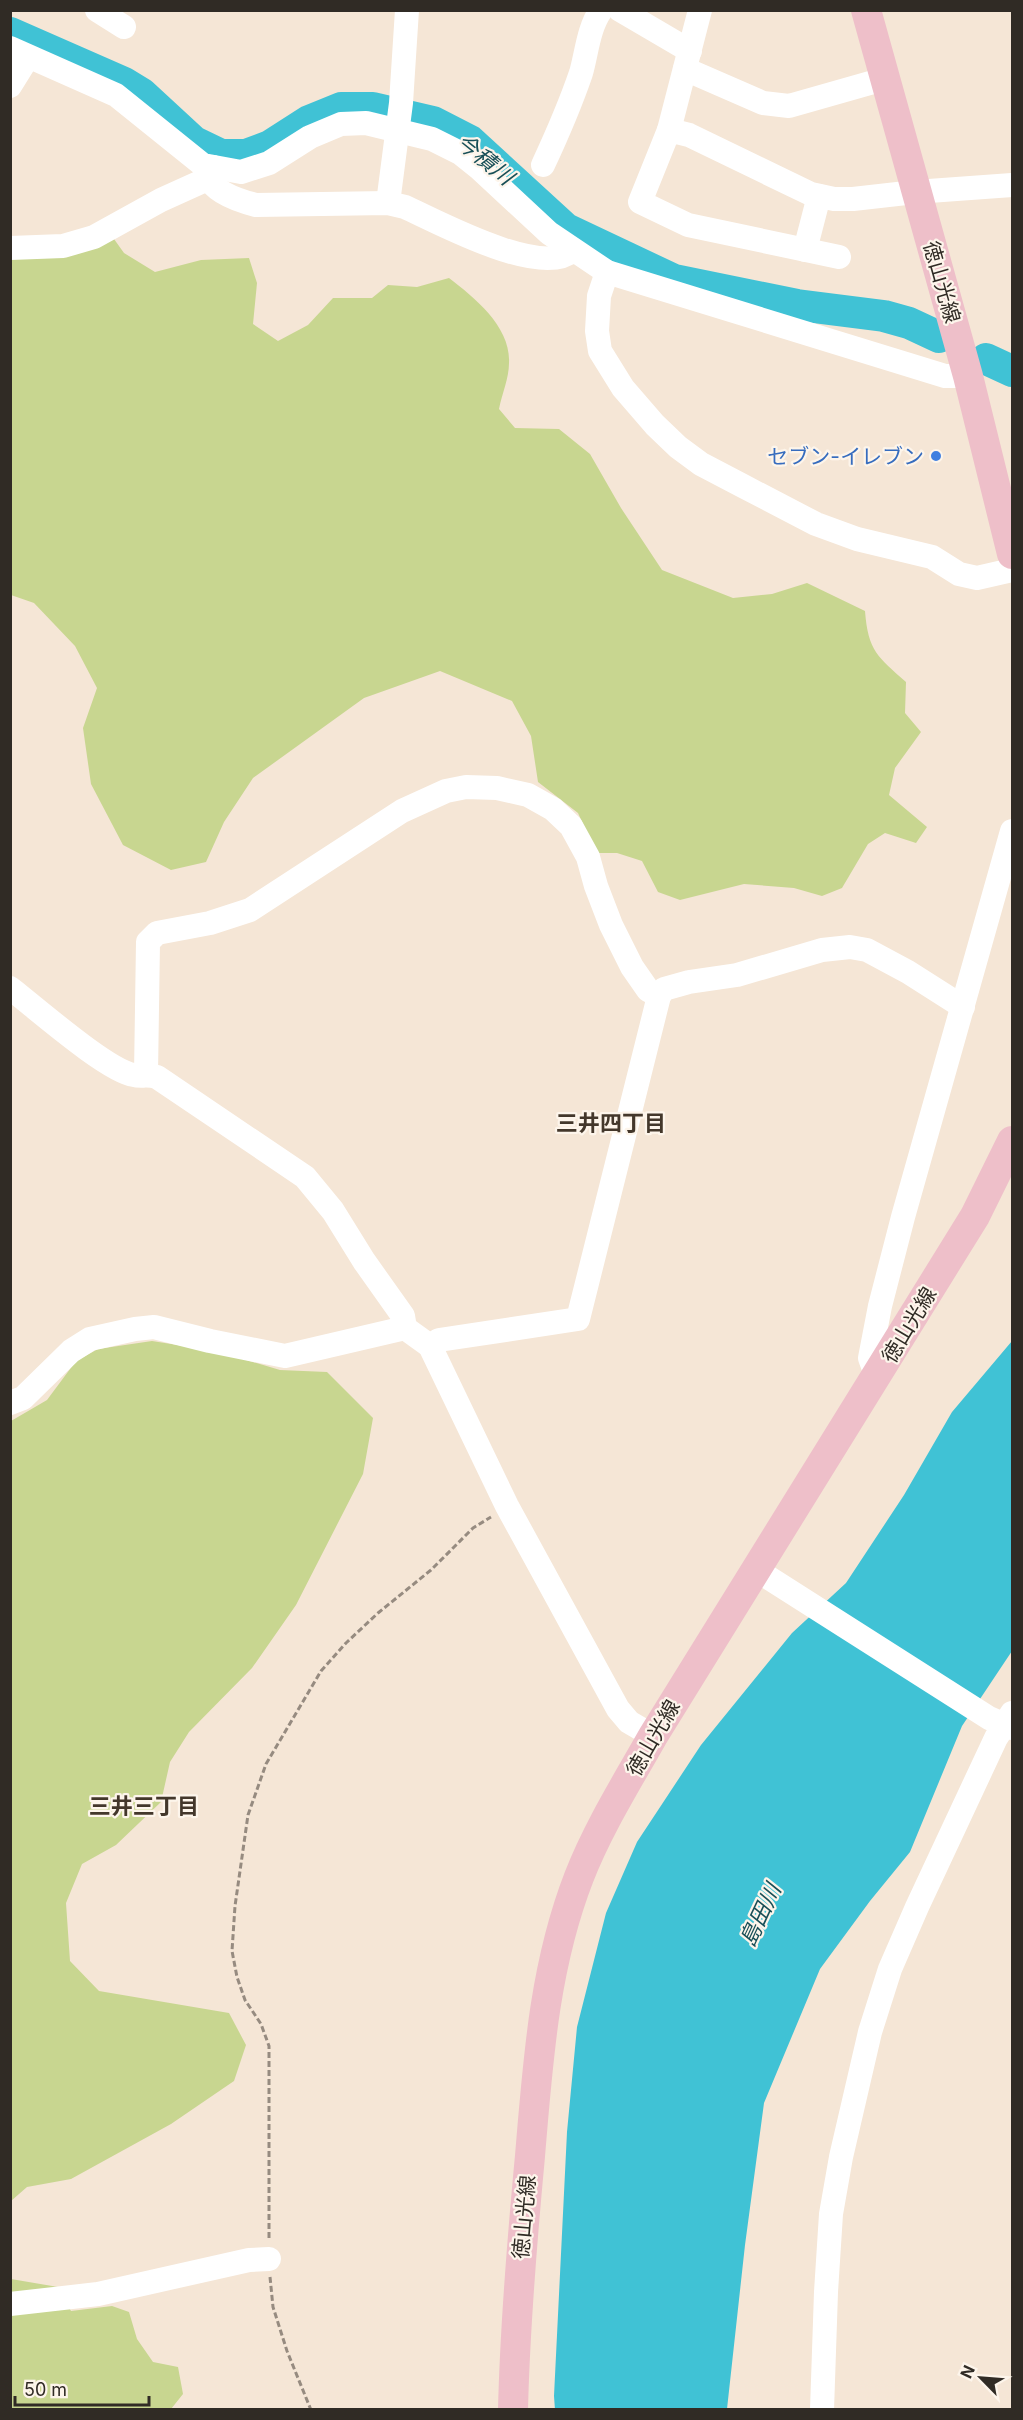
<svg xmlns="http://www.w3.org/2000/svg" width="1023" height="2420" viewBox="0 0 1023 2420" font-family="Inter,'Noto Sans JP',sans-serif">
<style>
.green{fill:#c8d690}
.water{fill:#40c2d5}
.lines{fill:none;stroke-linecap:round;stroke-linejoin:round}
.river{stroke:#40c2d5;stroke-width:32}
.path{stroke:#968b80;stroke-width:3;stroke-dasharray:6 3;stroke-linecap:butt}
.minor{stroke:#fff;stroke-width:24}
.major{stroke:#eebfc9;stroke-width:30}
.shop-dot{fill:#3f7fe0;stroke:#fdf5eb;stroke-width:2}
.labels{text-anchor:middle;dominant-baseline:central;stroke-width:4.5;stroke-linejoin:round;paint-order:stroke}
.street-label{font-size:21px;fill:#302b25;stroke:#fdf5eb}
.shop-label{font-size:21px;fill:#366cbe;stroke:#fdf5eb;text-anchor:end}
.water-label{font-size:22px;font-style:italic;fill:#184f57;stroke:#fdf5eb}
.neighbourhood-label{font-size:22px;font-weight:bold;fill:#43372b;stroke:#fdf5eb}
</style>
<rect width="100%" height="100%" fill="#f5e6d6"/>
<g class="green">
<path d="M114,239L124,253L155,272L201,260L249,258L257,283L253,324L278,341L308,325L333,298H372L388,285L417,287L449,278C475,298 511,327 509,363C509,378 502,394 499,409L515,428L559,429L590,454L621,508L662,570L733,598L772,594L807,583L865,611C868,651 878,657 906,682L905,713L921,732L895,768L889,795L927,827L916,843L885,833L868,844L842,888L822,896L794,888L744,884L680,900L658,892L642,861L617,853H596L578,813L538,782L531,736L512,701L440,671L364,698L253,778L224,822L206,862L171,870L123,845L91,784L83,728L97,688L75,646L34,603L11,595L10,259Z"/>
<path d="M152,1341L216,1351L280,1370L327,1372L373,1418L363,1474L296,1605L252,1668L189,1732L170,1762L161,1802L116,1845L82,1864L66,1903L70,1961L99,1991L229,2013L246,2045L234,2081L171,2124L71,2179L27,2187L11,2201V1421L47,1400L76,1361L98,1349Z"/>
<path d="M11,2279L58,2287L71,2311L112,2306L129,2312L137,2339L153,2362L178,2367L183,2394L171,2409L11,2410Z"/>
</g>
<path class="water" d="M1012,1341V1651L962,1726L910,1852L870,1901L820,1969L764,2103L745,2245L727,2409L555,2410L554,2396L567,2132L577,2027L606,1913L637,1842L701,1745L792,1633L846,1583L904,1495L952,1412Z"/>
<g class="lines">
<g class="river">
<path d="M10,33L124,83L142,94L194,142L221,155H246L270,146L309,121L341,108H373L433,122L470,141L566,229L674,280L797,305L884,316L909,323L939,337"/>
<path d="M986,359L1012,371"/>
</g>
<g class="path">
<path d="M269,2238V2046L261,2024L245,2000L237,1977L232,1951L235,1906L248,1815L266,1764L321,1671L346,1643L378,1613L431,1570L473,1528L491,1517"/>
<path d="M270,2277L273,2307L287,2351L311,2410"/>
</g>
<g class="minor">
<path d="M97,10L124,27"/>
<path d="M620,10L690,51"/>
<path d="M10,48L116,95L203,165L241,172L269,163L310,137L341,124L366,123L432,139L460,153L480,169L549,233L607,272L945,376H968"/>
<path d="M685,69L763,103L789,106L884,79"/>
<path d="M10,86L28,57"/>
<path d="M669,130L700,10"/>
<path d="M543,165C557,135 570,105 581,73C587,52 588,29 601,10"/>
<path d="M208,177C215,193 240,201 256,205L388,203L405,207C438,222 541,278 572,251"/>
<path d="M388,203L401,103L407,10"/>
<path d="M10,248L63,246L94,237L161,200L203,181L213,167"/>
<path d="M805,250L819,196"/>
<path d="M839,257L688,225L640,202L669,130L689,135L811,194L834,199H853L915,192L1012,185"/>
<path d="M607,272L599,296L597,331L600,351L623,388L655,425L678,447L701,464L743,486L816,524L857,539L932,557L959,574L977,578L1012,570"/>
<path d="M10,988C35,1007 107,1071 134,1075C141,1077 147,1074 157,1077L305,1177L333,1211L364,1261L403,1316L405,1328"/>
<path d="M146,1074L148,942L157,933L210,923L250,910L402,811L446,791L466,787L497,788L528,795L553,809L571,826L588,857L596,886L611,925L632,967L648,990L659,996"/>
<path d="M430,1346L439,1340L578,1319L659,996L664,989L689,982L737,975L822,950L850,947L867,950L908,972L963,1007"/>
<path d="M877,1377L870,1358L880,1306L903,1217L1012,831"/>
<path d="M10,1403L23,1398L71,1351L90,1339L135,1329L154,1327L210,1341L285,1356L405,1328L430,1346L507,1506L618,1709L629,1722L653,1736"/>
<path d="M755,1569L989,1718L1012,1728"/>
<path d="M10,2304L98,2294L249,2260L269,2259"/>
<path d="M822,2410L826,2292L831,2214L841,2157L870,2032L890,1969L917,1907L996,1738L1012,1713"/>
</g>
<g class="major">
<path d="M866,10L968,376L1012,554"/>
<path d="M513,2410C515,2325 522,2241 530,2156C538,2061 544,1967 579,1877C598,1828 627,1782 653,1736L975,1216L1012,1141"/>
</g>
</g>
<circle class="shop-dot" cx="936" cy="456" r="6"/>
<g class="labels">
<g class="street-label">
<text transform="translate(942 282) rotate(74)">徳山光線</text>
<text transform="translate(909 1325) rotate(-59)">徳山光線</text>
<text transform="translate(653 1738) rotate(-60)">徳山光線</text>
<text transform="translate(524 2217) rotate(-85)">徳山光線</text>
</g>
<g class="shop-label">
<text x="924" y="456">セブン-イレブン</text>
</g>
<g class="water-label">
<text transform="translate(485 159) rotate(39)">今積川</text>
<text transform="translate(760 1915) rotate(-65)">島田川</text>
</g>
<g class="neighbourhood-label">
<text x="611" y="1123">三井四丁目</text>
<text x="144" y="1806">三井三丁目</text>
</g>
</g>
<rect width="1023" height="2420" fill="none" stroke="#302b25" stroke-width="24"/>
<g transform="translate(981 2378) rotate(295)" stroke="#fdf5eb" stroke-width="4.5" paint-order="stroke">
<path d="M0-4.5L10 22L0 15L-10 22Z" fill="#302b25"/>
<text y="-9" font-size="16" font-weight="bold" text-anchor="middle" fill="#302b25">N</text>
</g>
<path d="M15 2396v9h134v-9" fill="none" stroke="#302b25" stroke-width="3"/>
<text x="24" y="2396" font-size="18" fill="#302b25" stroke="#fdf5eb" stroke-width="4.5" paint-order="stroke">50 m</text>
</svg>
